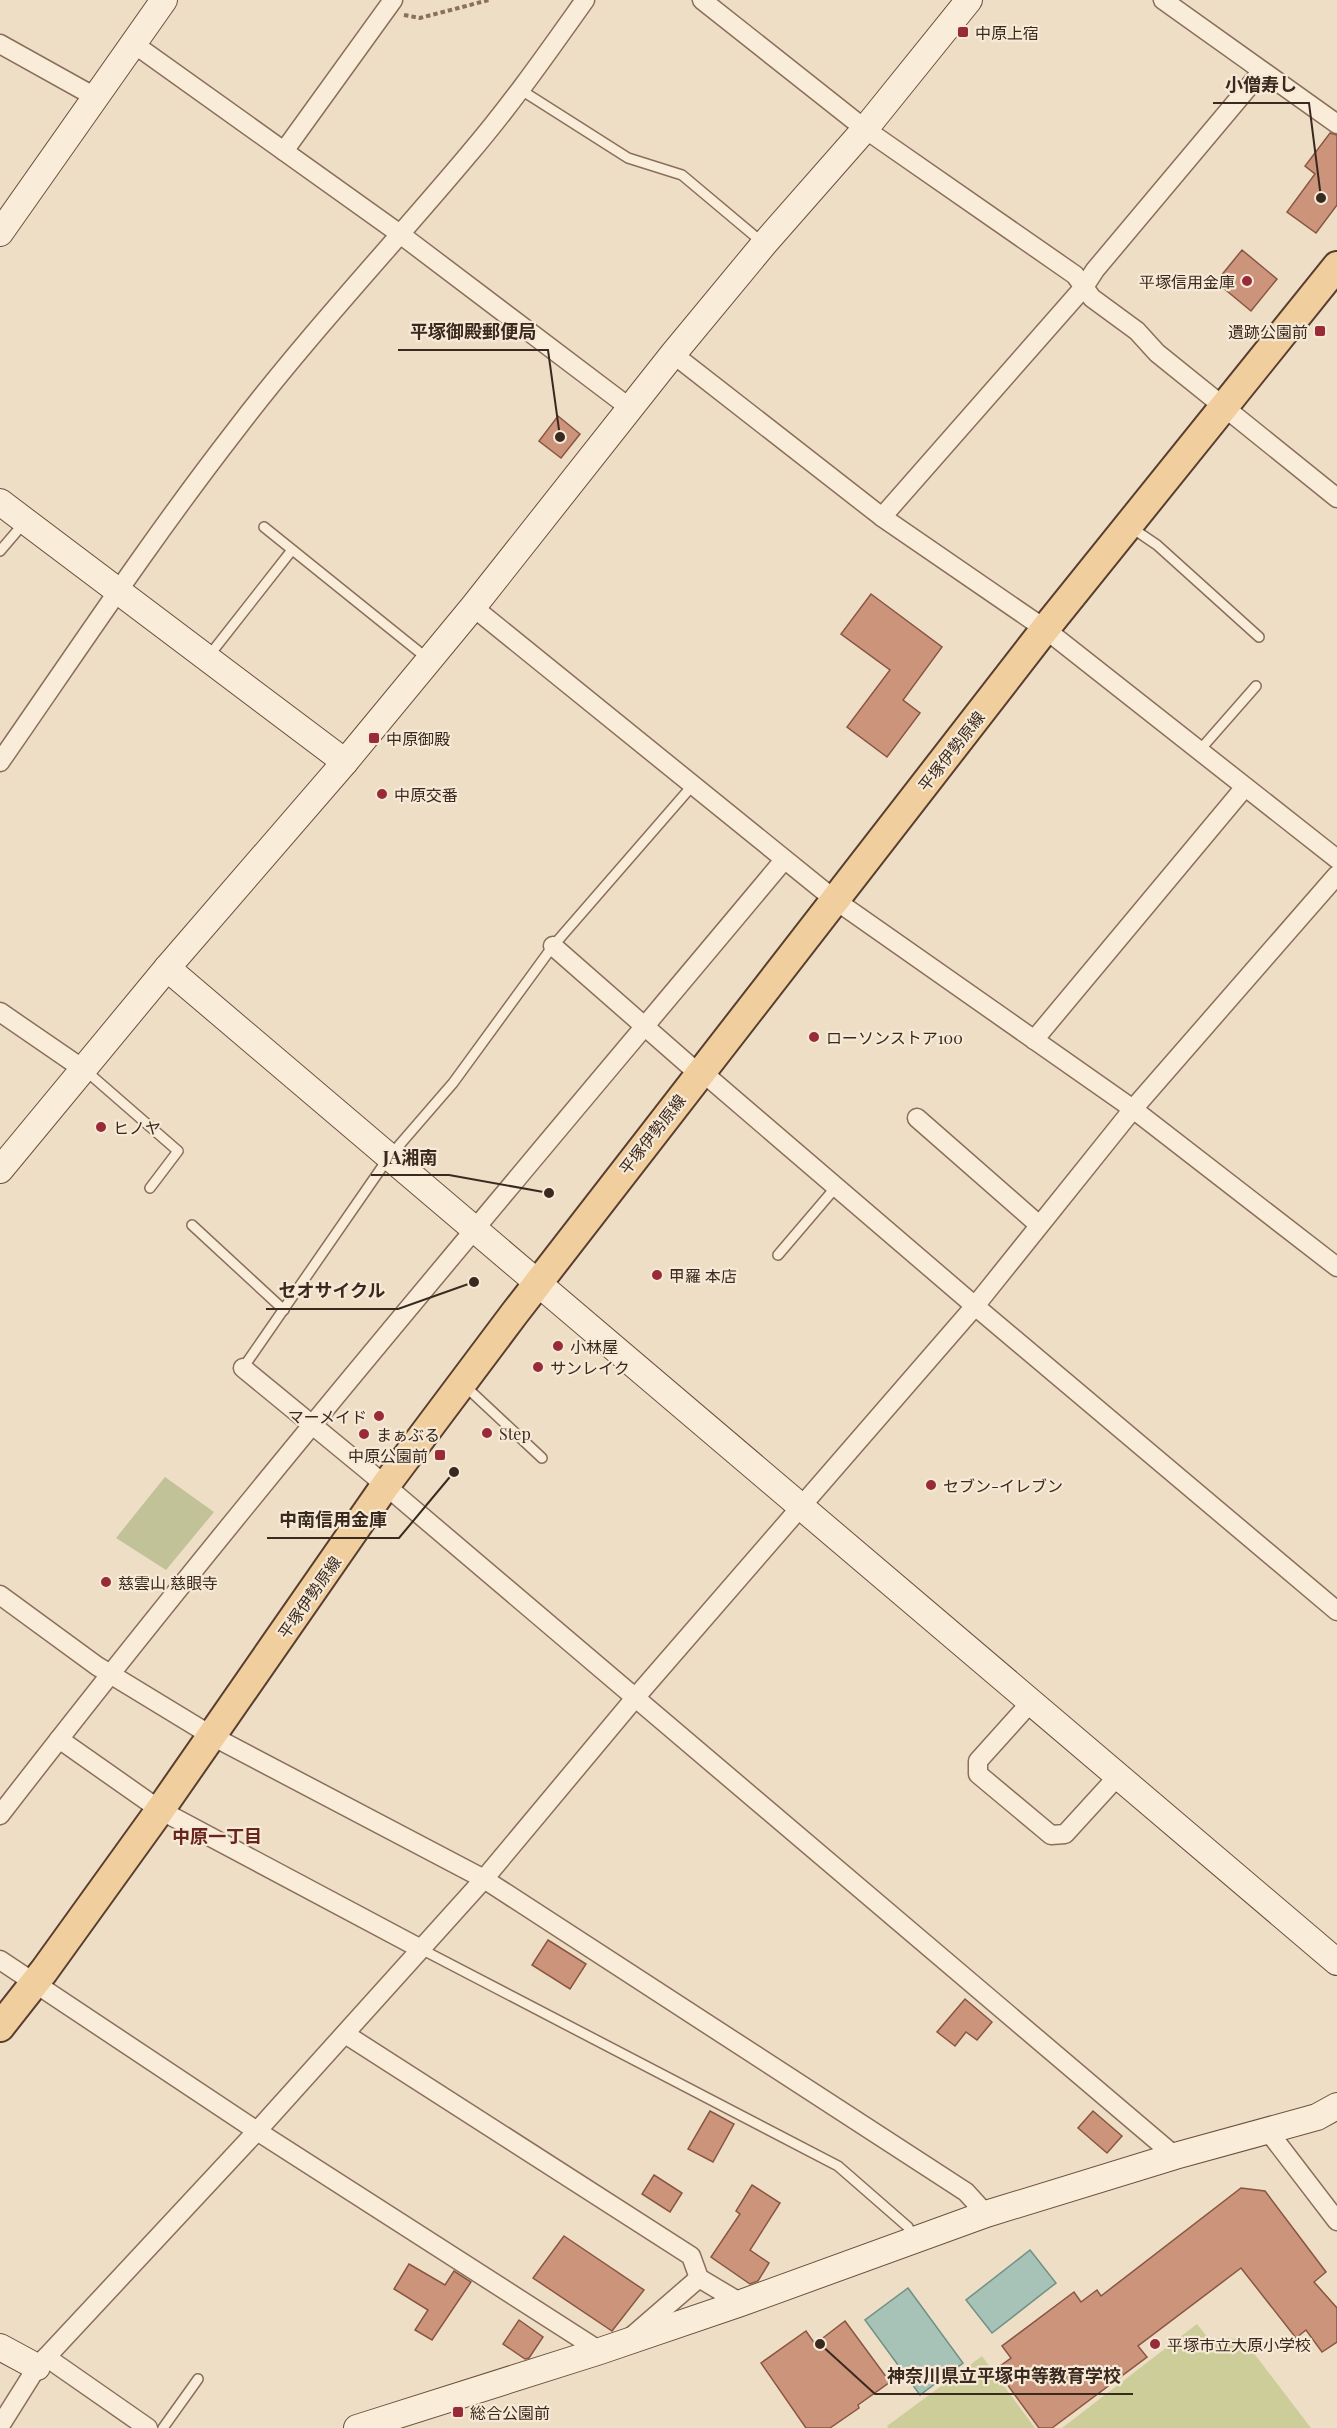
<svg xmlns="http://www.w3.org/2000/svg" width="1337" height="2428" viewBox="0 0 1337 2428" font-family="'Playfair Display','Noto Sans JP',serif">
<style>
.green{fill:#cdcd99}
.cemetery{fill:#c2c298}
.water{fill:#a7c2b7;stroke:#6e9184;stroke-width:1.5}
.building{fill:#cd947c;stroke:#895641;stroke-width:1.5}
.lines{fill:none;stroke-linecap:round;stroke-linejoin:round}
.lane-casing{stroke:#8a6f5b;stroke-width:12}
.street-casing{stroke:#8a6f5b;stroke-width:21}
.secondary-casing{stroke:#6c503e;stroke-width:28}
.primary-casing{stroke:#583e2f;stroke-width:32}
.path{stroke:#8a6f5b;stroke-width:4;stroke-dasharray:4.5 3;stroke-linecap:butt}
.lane{stroke:#f9ecd9;stroke-width:9}
.street{stroke:#f9ecd9;stroke-width:18}
.secondary{stroke:#f9ecd9;stroke-width:26}
.primary{stroke:#f1ce9e;stroke-width:28}
.poi-dot{fill:#992b38;stroke:#f6e9d5;stroke-width:2}
.labels{text-anchor:middle;dominant-baseline:central;stroke-width:4.5;stroke-linejoin:round;paint-order:stroke}
.poi-label{font-size:16px;fill:#3a291f;stroke:#f6e9d5;text-anchor:start}
.street-label{font-size:16px;fill:#3a291f;stroke:#f6e9d5}
.neighbourhood-label{font-size:18px;font-weight:bold;fill:#67251e;stroke:#f6e9d5}
.leader{fill:none;stroke:#3a291f;stroke-width:2}
.callout-dot{fill:#3a291f;stroke:#f6e9d5;stroke-width:2}
.callout-label{font-size:18px;text-anchor:middle;font-weight:bold;fill:#3a291f;stroke:#f6e9d5;stroke-width:4.5;stroke-linejoin:round;paint-order:stroke}
</style>
<rect width="100%" height="100%" fill="#eedec6"/>
<g class="green">
<path d="M1197,2324L1208,2338L1243,2339L1311,2428H1062Z"/>
<path d="M982,2356L1035,2428H888L887,2426Z"/>
</g>
<path class="cemetery" d="M165,1477L214,1512L166,1570L116,1538Z"/>
<g class="water">
<path d="M1030,2250L1056,2283L992,2333L966,2300Z"/>
<path d="M908,2288L963,2363L920,2395L865,2320Z"/>
</g>
<g class="building">
<path d="M1330,133L1337,135V205L1316,233L1287,212L1315,174L1305,166Z"/>
<path d="M1242,250L1277,279L1251,311L1216,282Z"/>
<path d="M558,416L580,434L561,458L539,441Z"/>
<path d="M871,594L942,647L903,700L920,713L887,757L847,727L890,670L841,634Z"/>
<path d="M548,1940L586,1964L570,1989L532,1965Z"/>
<path d="M965,1999L992,2022L977,2040L966,2032L955,2046L937,2032Z"/>
<path d="M710,2111L734,2124L713,2162L688,2149Z"/>
<path d="M1093,2111L1122,2136L1107,2153L1078,2128Z"/>
<path d="M654,2175L682,2193L670,2212L642,2194Z"/>
<path d="M752,2185L780,2203L750,2250L769,2263L758,2281L750,2284L711,2257L740,2214L736,2211Z"/>
<path d="M1241,2188L1265,2191L1326,2272L1314,2282L1337,2308V2342L1322,2352L1306,2330L1296,2338L1241,2268L1138,2346L1147,2357L1052,2428H1039L996,2369L1011,2358L1002,2346L1074,2292L1081,2302L1097,2290L1101,2296Z"/>
<path d="M564,2236L644,2290L612,2331L533,2278Z"/>
<path d="M409,2264L445,2285L454,2271L471,2282L432,2340L415,2330L428,2310L394,2289Z"/>
<path d="M519,2320L543,2337L529,2358L525,2359L503,2344Z"/>
<path d="M845,2321L890,2382L858,2405L859,2408L830,2428H806L761,2363L806,2331L815,2344Z"/>
</g>
<g class="lines">
<g class="lane-casing">
<g id="lane">
<path d="M521,90L628,158L682,175L763,243"/>
<path d="M264,527L428,659"/>
<path d="M1132,528L1157,545L1259,637"/>
<path d="M0,551L24,523"/>
<path d="M208,657L292,550"/>
<path d="M1199,751L1256,686"/>
<path d="M85,1070L178,1151L150,1188"/>
<path d="M192,1225L284,1310"/>
<path d="M778,1255L836,1187"/>
<path d="M243,1368L389,1157L453,1083L553,946L692,786"/>
<path d="M465,1386L542,1458"/>
<path d="M421,1949L838,2166L908,2227L914,2239"/>
<path d="M163,2428L198,2379"/>
</g>
</g>
<g class="street-casing">
<g id="street">
<path d="M702,0L865,129L1075,275L1092,298L1137,331L1157,353L1337,498"/>
<path d="M1163,0L1337,124"/>
<path d="M0,44L97,98"/>
<path d="M134,44L400,234L630,408"/>
<path d="M284,151L393,0"/>
<path d="M673,354L882,517L1045,629L1337,859"/>
<path d="M882,517L1084,287L1095,270L1262,71"/>
<path d="M473,607L835,900L1133,1109L1337,1267"/>
<path d="M0,762C77,651 152,538 235,431C308,335 391,247 469,154C511,105 548,52 585,0"/>
<path d="M553,946L699,1074"/>
<path d="M0,1012L83,1069"/>
<path d="M1034,1040L1245,787"/>
<path d="M701,1071L975,1306L1337,1611"/>
<path d="M917,1118L1039,1225"/>
<path d="M243,1368L366,1469L1175,2156"/>
<path d="M0,1595L97,1666L212,1736L484,1879L966,2192L986,2214"/>
<path d="M1031,1702L978,1761V1774L1051,1835L1065,1834L1118,1776"/>
<path d="M59,1739L160,1810L421,1949"/>
<path d="M0,1815C252,1489 520,1176 784,860"/>
<path d="M0,1960L257,2131L600,2351"/>
<path d="M345,2034L691,2256L699,2278L741,2303"/>
<path d="M1268,2131L1337,2221"/>
<path d="M631,2337L699,2278"/>
<path d="M46,2357L148,2428"/>
<path d="M0,2426L37,2367L257,2131L484,1879L635,1698L975,1306L1133,1109L1337,875"/>
</g>
</g>
<g class="secondary-casing">
<g id="secondary">
<path d="M0,233L164,0"/>
<path d="M0,502L345,762"/>
<path d="M167,968L1337,1962"/>
<path d="M0,1170L167,968L345,762L473,607L673,354L764,244L865,129L969,0"/>
<path d="M0,2347L37,2367"/>
<path d="M357,2428L600,2351L741,2303L986,2214L1175,2156L1317,2117L1337,2106"/>
</g>
</g>
<g class="primary-casing">
<path id="primary" d="M0,2027L44,1971L160,1810L385,1486L514,1314L1045,629L1337,266"/>
</g>
<path class="path" d="M404,15L420,18L489,0"/>
<use href="#lane" class="lane"/>
<use href="#street" class="street"/>
<use href="#secondary" class="secondary"/>
<use href="#primary" class="primary"/>
</g>
<g class="poi-dot">
<rect x="957" y="26" width="12" height="12" rx="3"/>
<circle cx="1247" cy="281" r="6"/>
<rect x="1314" y="325" width="12" height="12" rx="3"/>
<rect x="368" y="732" width="12" height="12" rx="3"/>
<circle cx="382" cy="794" r="6"/>
<circle cx="814" cy="1037" r="6"/>
<circle cx="101" cy="1127" r="6"/>
<circle cx="657" cy="1275" r="6"/>
<circle cx="558" cy="1346" r="6"/>
<circle cx="538" cy="1367" r="6"/>
<circle cx="379" cy="1416" r="6"/>
<circle cx="487" cy="1433" r="6"/>
<circle cx="364" cy="1434" r="6"/>
<rect x="434" y="1449" width="12" height="12" rx="3"/>
<circle cx="931" cy="1485" r="6"/>
<circle cx="106" cy="1582" r="6"/>
<circle cx="1155" cy="2344" r="6"/>
<rect x="452" y="2406" width="12" height="12" rx="3"/>
</g>
<g class="labels">
<g class="poi-label">
<text x="975" y="32">中原上宿</text>
<text x="1235" y="281" text-anchor="end">平塚信用金庫</text>
<text x="1308" y="331" text-anchor="end">遺跡公園前</text>
<text x="386" y="738">中原御殿</text>
<text x="394" y="794">中原交番</text>
<text x="826" y="1037">ローソンストア100</text>
<text x="113" y="1127">ヒノヤ</text>
<text x="669" y="1275">甲羅 本店</text>
<text x="570" y="1346">小林屋</text>
<text x="550" y="1367">サンレイク</text>
<text x="367" y="1416" text-anchor="end">マーメイド</text>
<text x="499" y="1433">Step</text>
<text x="376" y="1434">まぁぶる</text>
<text x="428" y="1455" text-anchor="end">中原公園前</text>
<text x="943" y="1485">セブン-イレブン</text>
<text x="118" y="1582">慈雲山 慈眼寺</text>
<text x="1167" y="2344">平塚市立大原小学校</text>
<text x="470" y="2412">総合公園前</text>
</g>
<g class="street-label">
<text transform="translate(951 751) rotate(-52)">平塚伊勢原線</text>
<text transform="translate(652 1134) rotate(-52)">平塚伊勢原線</text>
<text transform="translate(309 1597) rotate(-55)">平塚伊勢原線</text>
</g>
<g class="neighbourhood-label">
<text x="217" y="1836">中原一丁目</text>
</g>
</g>
<path class="leader" d="M1321 198L1309 103H1213M560 437L548 350H398M549 1193L449 1175H371M474 1282L398 1309H266M454 1472L399 1538H267M820 2344L875 2394H1133"/>
<g class="callout-dot">
<circle cx="1321" cy="198" r="6"/>
<circle cx="560" cy="437" r="6"/>
<circle cx="549" cy="1193" r="6"/>
<circle cx="474" cy="1282" r="6"/>
<circle cx="454" cy="1472" r="6"/>
<circle cx="820" cy="2344" r="6"/>
</g>
<g class="callout-label">
<text x="1261" y="91">小僧寿し</text>
<text x="473" y="338">平塚御殿郵便局</text>
<text x="410" y="1164">JA湘南</text>
<text x="332" y="1297">セオサイクル</text>
<text x="333" y="1526">中南信用金庫</text>
<text x="1004" y="2382">神奈川県立平塚中等教育学校</text>
</g>
</svg>
